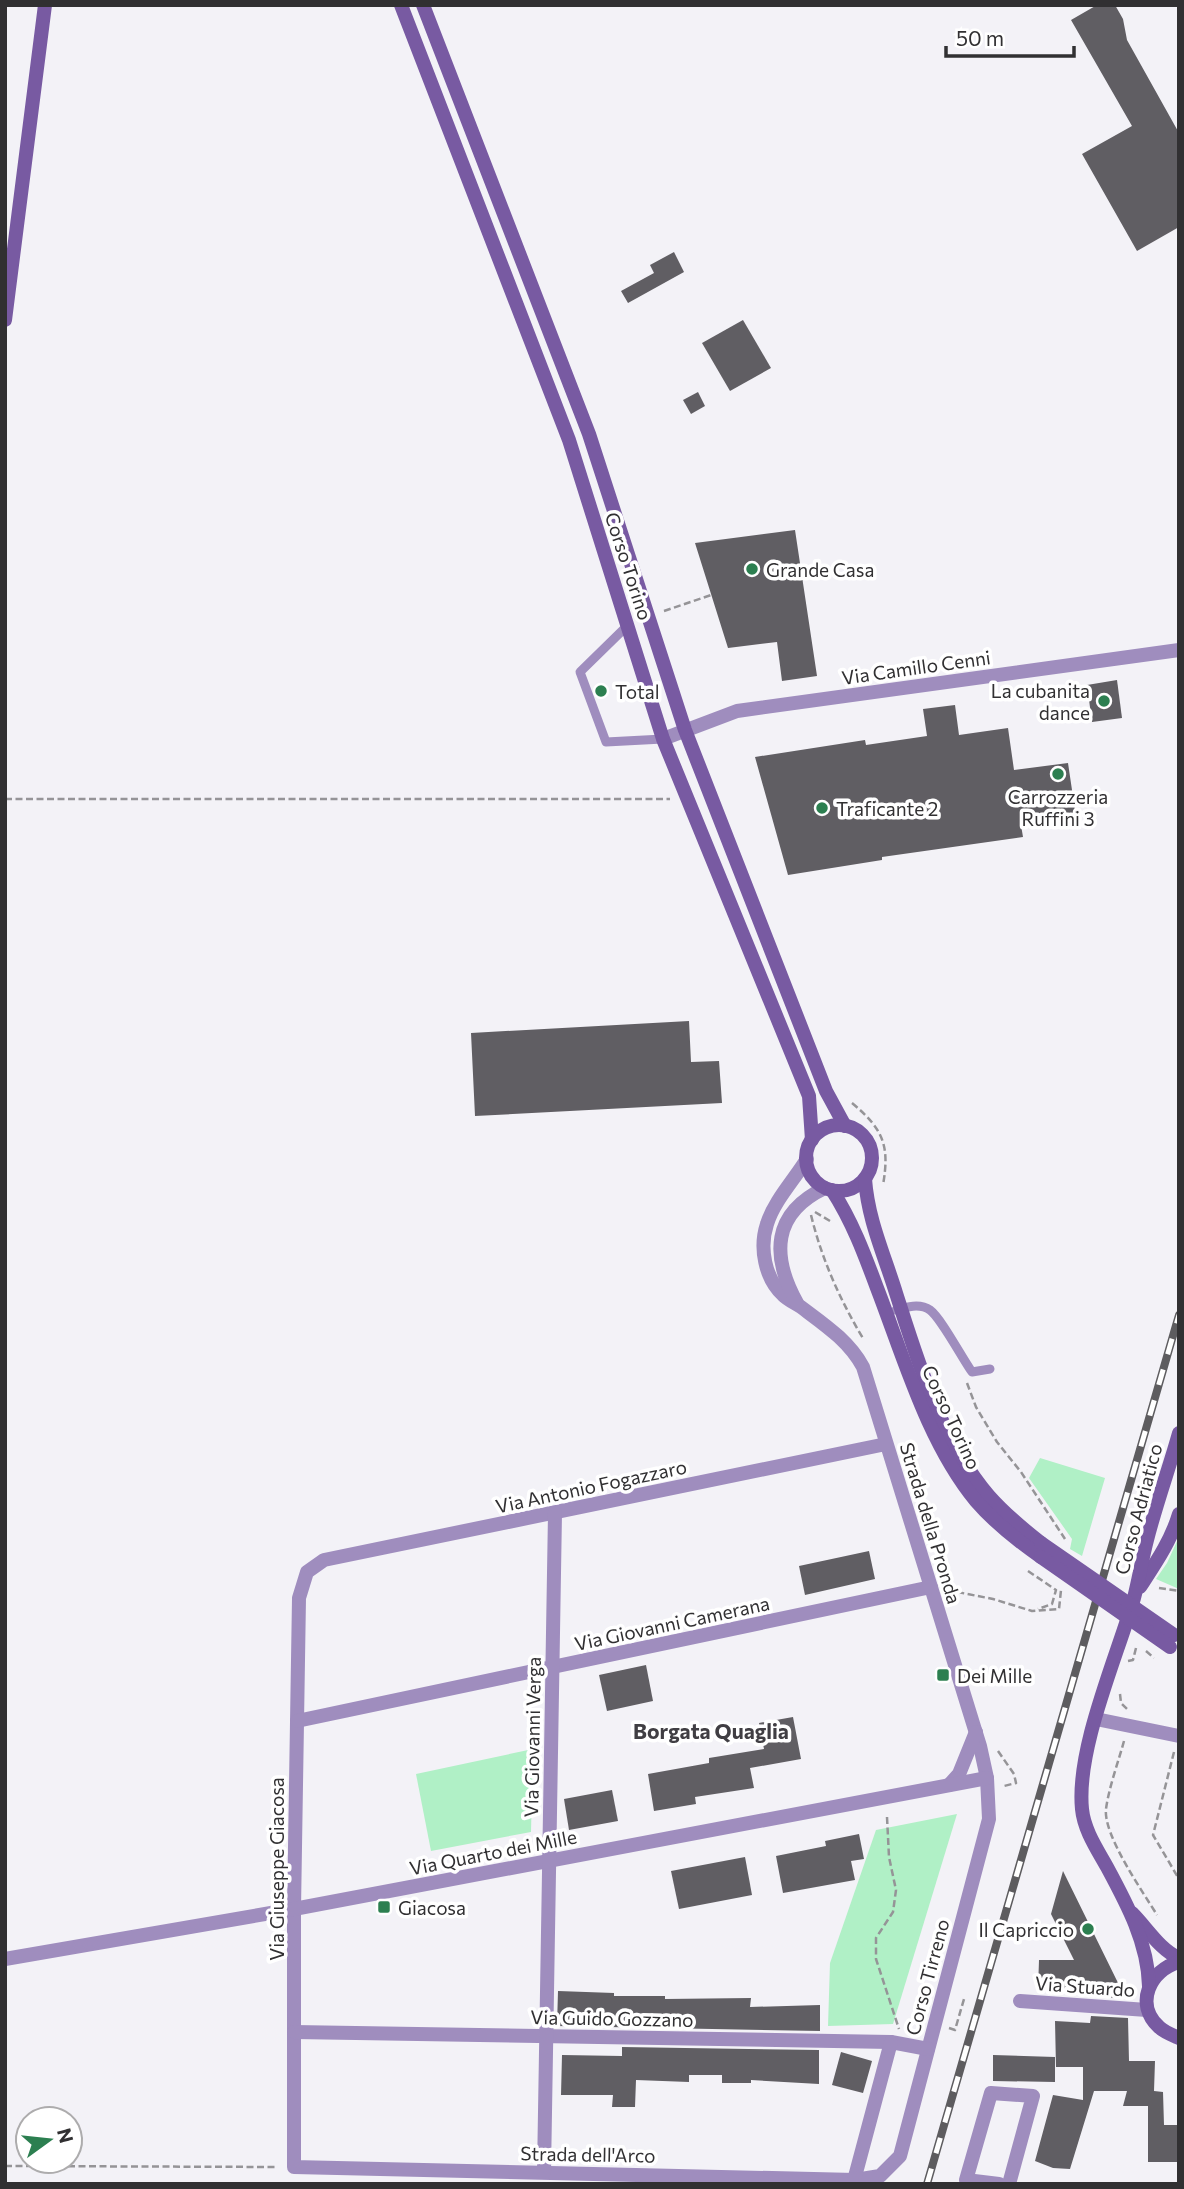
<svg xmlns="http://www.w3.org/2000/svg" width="1184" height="2189" viewBox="0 0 1184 2189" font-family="Commissioner,sans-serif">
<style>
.green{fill:#b0f0c6}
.building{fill:#605e63}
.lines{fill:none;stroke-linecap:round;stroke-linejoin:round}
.path{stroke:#959497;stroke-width:2.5;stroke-dasharray:7 3.5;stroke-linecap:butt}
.lane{stroke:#9f8dbe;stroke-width:9}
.street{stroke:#9f8dbe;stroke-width:14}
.secondary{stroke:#785aa2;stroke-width:14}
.rail-casing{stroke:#5d5c5f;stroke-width:8}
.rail{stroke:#fff;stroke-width:5;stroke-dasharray:16;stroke-linecap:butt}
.secondary-bridge{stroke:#785aa2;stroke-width:14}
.poi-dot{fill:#2c7f50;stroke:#fff;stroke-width:2.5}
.labels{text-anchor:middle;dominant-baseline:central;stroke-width:7;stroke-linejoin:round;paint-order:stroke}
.street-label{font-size:19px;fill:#313032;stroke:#fff}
.poi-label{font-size:19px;fill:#313032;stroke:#fff;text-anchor:start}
.neighbourhood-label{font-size:21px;font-weight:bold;fill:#403e43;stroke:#fff}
</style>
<rect width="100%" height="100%" fill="#f3f2f7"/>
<g class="green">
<path d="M1040,1458L1105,1478L1082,1556L1070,1549L1072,1539L1029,1478Z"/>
<path d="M1179,1537V1589L1156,1579L1167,1563Z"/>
<path d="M533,1749L531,1832L431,1851L416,1774Z"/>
<path d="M957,1814L893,2024L828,2026L830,1963L876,1830Z"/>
</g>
<g class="building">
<path d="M1097,5H1115L1123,19L1127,40L1179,133V227L1137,251L1082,154L1132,126L1071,20Z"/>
<path d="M674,252L684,272L628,303L621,291L654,273L650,265Z"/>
<path d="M743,320L771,368L730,391L702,343Z"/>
<path d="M698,392L705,406L691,414L683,400Z"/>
<path d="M795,530L817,676L782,681L777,642L728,648L695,543Z"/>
<path d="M1117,680L1122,718L1092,722L1087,685Z"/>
<path d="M955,705L959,735L1008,728L1014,770L1068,763L1076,817L1021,825L1023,837L882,857V860L788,875L755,757L865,740L866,745L927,736L923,709Z"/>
<path d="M689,1021L691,1062L719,1061L722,1103L475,1116L471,1033Z"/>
<path d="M869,1551L875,1579L805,1595L799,1566Z"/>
<path d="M646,1665L653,1701L607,1711L599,1675Z"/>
<path d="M793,1717L801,1759L750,1768L754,1788L695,1797L696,1804L654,1811L648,1774L709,1763V1758L764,1749L759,1723Z"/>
<path d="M612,1790L618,1821L569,1830L564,1799Z"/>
<path d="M859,1834L864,1859L851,1861L855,1880L783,1893L776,1856L826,1846L825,1841Z"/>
<path d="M745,1857L752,1895L679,1909L671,1871Z"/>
<path d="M1063,1871L1121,1989L1116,1998L1091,1996V1989L1038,1990L1039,1960H1074L1051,1914Z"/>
<path d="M558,1991L614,1993V1996H665V1999L751,1998L750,2007L820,2005V2031L557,2026Z"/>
<path d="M1091,2016L1128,2018L1129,2061H1155L1154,2091L1163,2092L1164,2125H1179V2162H1148V2106H1123L1127,2091H1094L1070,2169L1053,2168L1035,2161L1053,2095L1083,2100V2067H1056L1055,2021L1090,2023Z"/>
<path d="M622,2047L819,2050V2084L751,2080V2083H722V2075H689V2082L636,2080L635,2107H612L613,2095H561L562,2055L622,2056Z"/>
<path d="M841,2052L872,2061L863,2093L832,2085Z"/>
<path d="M993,2055L1055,2057V2082L993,2081Z"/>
</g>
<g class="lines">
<g class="path">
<path d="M664,611L711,595"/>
<path d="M5,799H670"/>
<path d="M852,1103C883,1129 890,1145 883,1185"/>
<path d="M815,1212L830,1221"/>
<path d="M811,1215C822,1260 840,1300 864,1340"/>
<path d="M967,1383L976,1407L997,1442L1021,1472L1065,1539"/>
<path d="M1028,1571L1056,1590L1052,1604L1038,1609"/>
<path d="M1159,1588L1179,1591"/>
<path d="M947,1590L993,1599L1032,1611L1059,1609L1061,1590"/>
<path d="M1146,1651L1154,1658"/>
<path d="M1128,1661L1133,1660L1136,1648"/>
<path d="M1120,1694L1121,1703L1127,1709"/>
<path d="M1124,1741C1118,1763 1109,1787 1106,1809C1103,1835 1143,1892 1157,1915"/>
<path d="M998,1751L1014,1774L1016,1783L1004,1786"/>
<path d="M1174,1752L1153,1835L1179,1879"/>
<path d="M887,1817L889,1857L896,1890L893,1912L876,1938V1959L899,2029"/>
<path d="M949,2028L955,2030L964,1999"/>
<path d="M5,2166L278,2167"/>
</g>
<g class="lane">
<path d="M628,625L580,672L606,742L663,739"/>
<path d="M896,1310C906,1307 920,1303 930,1310C941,1318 962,1358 972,1372L990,1369"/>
</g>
<g class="street">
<path d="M663,739L737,711L1179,650"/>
<path d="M807,1159C794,1180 774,1201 767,1224C759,1248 765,1278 783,1295C788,1300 795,1303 801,1307C825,1325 849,1341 863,1367L980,1746L987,1778L989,1819L900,2156L880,2176L855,2180L294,2167V1909L299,1598L307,1572L324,1560L886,1444"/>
<path d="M797,1303C771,1256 772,1213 825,1188"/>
<path d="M1096,1719L1179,1736"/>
<path d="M297,1721L931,1587"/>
<path d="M949,1785L959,1774L976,1732"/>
<path d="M5,1959L294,1909L987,1778"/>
<path d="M1020,2001L1147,2010"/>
<path d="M294,2032L891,2042L928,2049"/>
<path d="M544,2172L555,1513"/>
<path d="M853,2184L891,2042"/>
<path d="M999,2184L966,2180L991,2093L1033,2096L1009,2184"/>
</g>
<g class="secondary">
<path d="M401,5L569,440L663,739L809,1096L812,1140"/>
<path d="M423,5L589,434L685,730L826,1091L845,1126"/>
<path d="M5,320L45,5"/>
<circle cx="839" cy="1158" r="33"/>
<path d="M865,1179C868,1220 884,1254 896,1293C918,1362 941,1440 989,1496C1005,1514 1023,1529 1041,1543"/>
<path d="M832,1190C852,1221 864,1253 877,1288C904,1358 928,1443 976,1501C995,1523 1018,1541 1041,1557"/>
<path d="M1140,1587C1155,1564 1171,1541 1179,1514"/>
<path d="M1132,1913C1147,1928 1160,1950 1179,1958"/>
<path d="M1179,1962C1150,1970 1134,2004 1159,2027C1164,2032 1172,2035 1179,2038"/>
<path d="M1149,1986C1148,1943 1127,1904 1107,1867C1097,1849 1084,1830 1082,1809C1076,1749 1117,1657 1134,1598C1139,1579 1142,1559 1147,1540C1156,1504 1169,1469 1179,1433"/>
</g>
<g class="rail-casing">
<path id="rail" d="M927,2184L1179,1315"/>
</g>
<use href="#rail" class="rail"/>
<g class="secondary-bridge">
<path d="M1041,1543L1174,1635"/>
<path d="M1041,1557L1170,1647"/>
</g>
</g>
<g class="poi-dot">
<circle cx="752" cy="569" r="7"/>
<circle cx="601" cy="691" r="7"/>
<circle cx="1104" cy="701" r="7"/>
<circle cx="1058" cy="774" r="7"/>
<circle cx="822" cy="808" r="7"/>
<rect x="936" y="1668" width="14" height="14" rx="3.5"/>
<rect x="377" y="1900" width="14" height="14" rx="3.5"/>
<circle cx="1088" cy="1929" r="7"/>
</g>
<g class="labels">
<g class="street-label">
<text transform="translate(629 566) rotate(72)">Corso Torino</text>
<text transform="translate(916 667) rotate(-8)">Via Camillo Cenni</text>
<text transform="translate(952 1417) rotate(65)">Corso Torino</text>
<text transform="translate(591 1486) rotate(-12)">Via Antonio Fogazzaro</text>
<text transform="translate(1138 1509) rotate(-75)">Corso Adriatico</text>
<text transform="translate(931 1523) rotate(73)">Strada della Pronda</text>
<text transform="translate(672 1623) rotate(-12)">Via Giovanni Camerana</text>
<text transform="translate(532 1737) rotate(-89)">Via Giovanni Verga</text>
<text transform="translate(493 1852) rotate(-11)">Via Quarto dei Mille</text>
<text transform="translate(276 1869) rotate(-90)">Via Giuseppe Giacosa</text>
<text transform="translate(927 1977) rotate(-75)">Corso Tirreno</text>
<text transform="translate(1085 1986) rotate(4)">Via Stuardo</text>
<text transform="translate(612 2018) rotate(1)">Via Guido Gozzano</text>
<text transform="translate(588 2154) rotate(1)">Strada dell'Arco</text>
</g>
<g class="poi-label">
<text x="766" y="569">Grande Casa</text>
<text x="1090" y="690" text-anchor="end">La cubanita<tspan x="1090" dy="22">dance</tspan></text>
<text x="615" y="691">Total</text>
<text x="1058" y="796" text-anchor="middle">Carrozzeria<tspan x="1058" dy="22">Ruffini 3</tspan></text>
<text x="836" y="808">Traficante 2</text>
<text x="957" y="1675">Dei Mille</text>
<text x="398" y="1907">Giacosa</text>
<text x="1074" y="1929" text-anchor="end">Il Capriccio</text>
</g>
<g class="neighbourhood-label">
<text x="711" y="1730">Borgata Quaglia</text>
</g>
</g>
<rect width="1184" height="2189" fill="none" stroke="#313032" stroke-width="14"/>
<g transform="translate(49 2140) rotate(75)"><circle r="33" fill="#ffffff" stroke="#adacad" stroke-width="2"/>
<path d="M0-5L12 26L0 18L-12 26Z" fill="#2c7f50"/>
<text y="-10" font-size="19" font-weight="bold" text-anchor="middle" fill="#313032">N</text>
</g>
<path d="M946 46v10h128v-10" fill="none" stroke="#313032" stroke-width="3.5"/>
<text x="956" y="46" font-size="21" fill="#313032" stroke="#ffffff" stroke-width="5" paint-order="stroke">50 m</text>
</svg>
